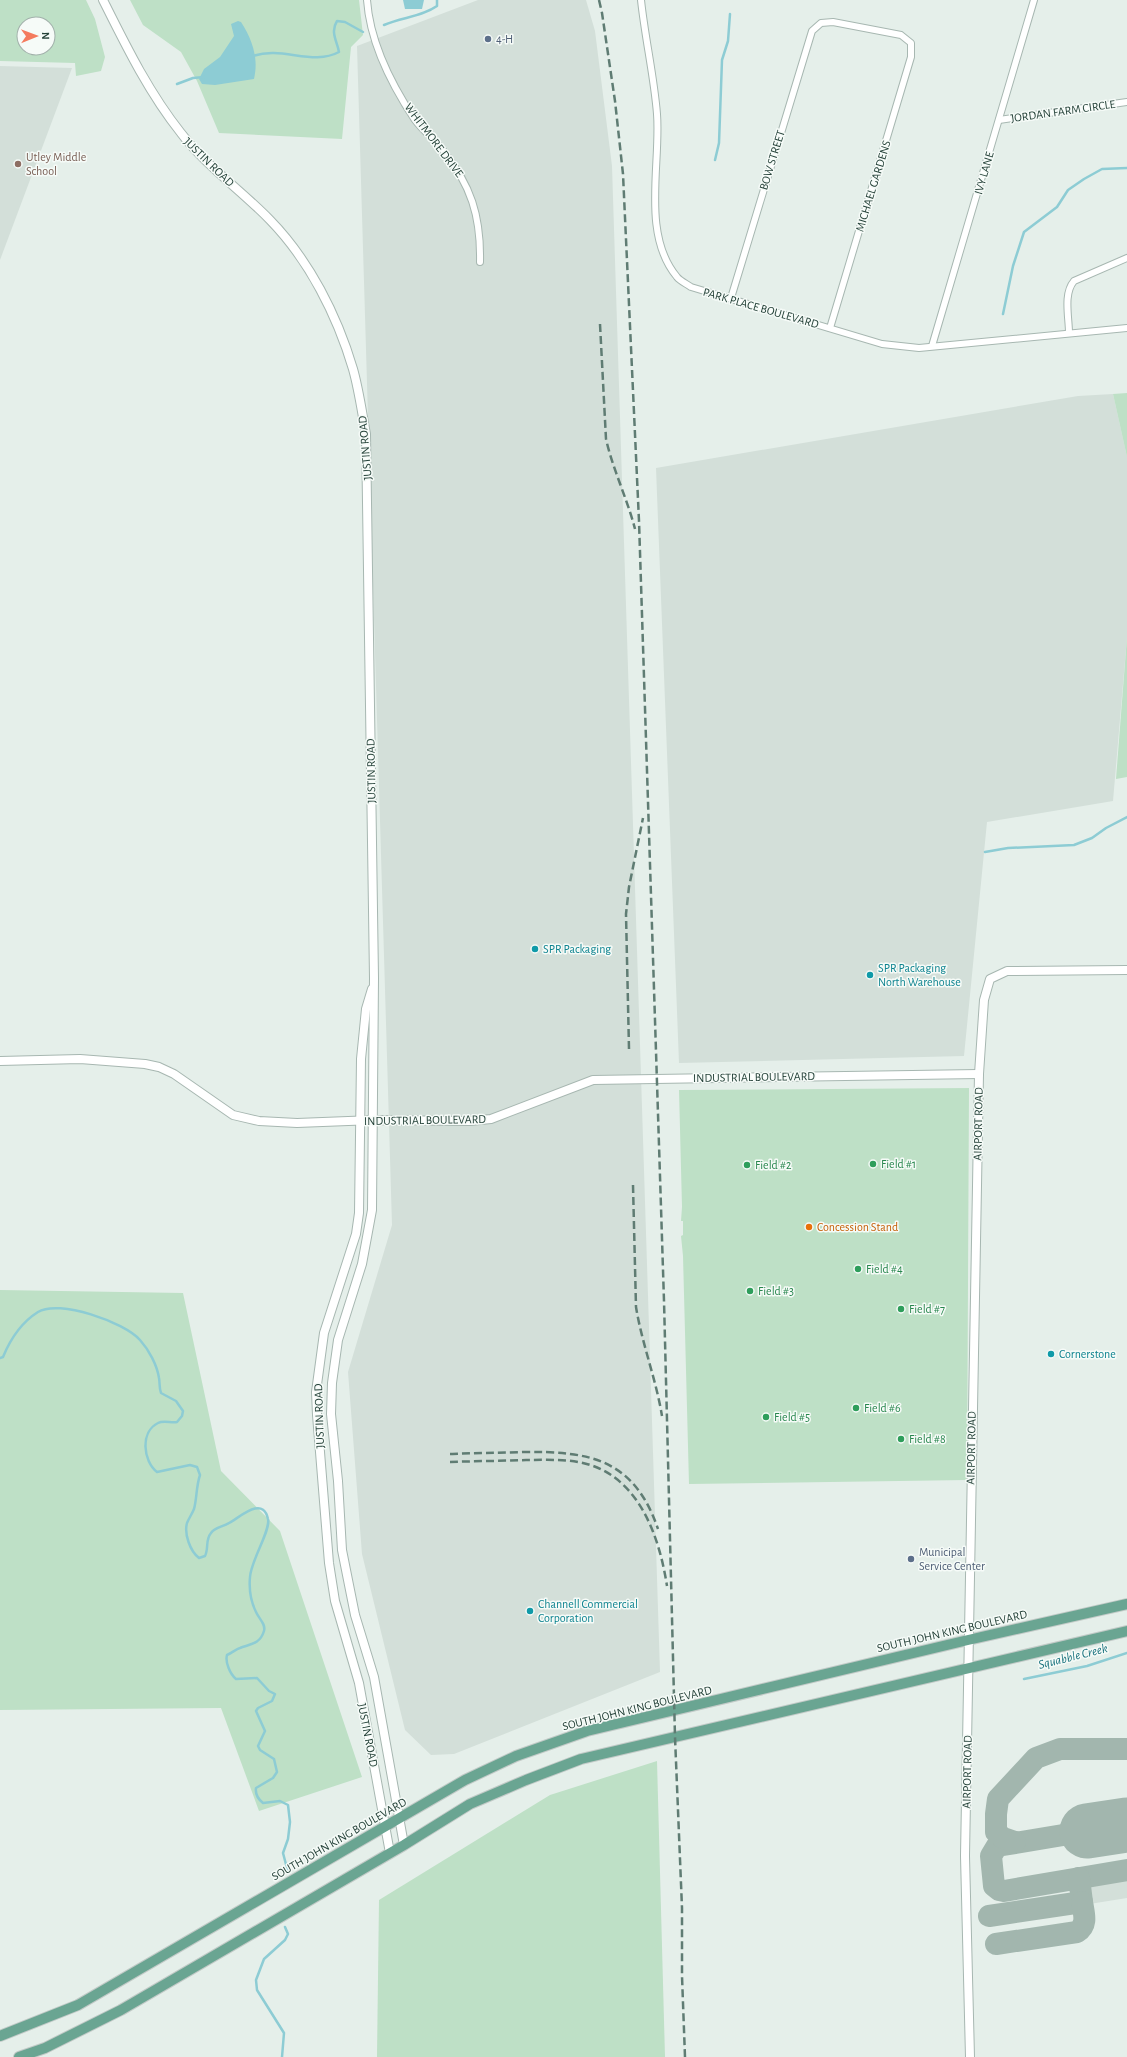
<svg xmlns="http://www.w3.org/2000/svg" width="1127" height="2057" viewBox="0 0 1127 2057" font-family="'Alegreya Sans',sans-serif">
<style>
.built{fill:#d3dfd9}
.green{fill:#bee0c6;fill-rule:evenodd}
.water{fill:#8dccd4}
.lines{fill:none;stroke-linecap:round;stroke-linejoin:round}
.stream{stroke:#8dccd4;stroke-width:2.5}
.taxiway{stroke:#a2b6ae;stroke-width:22}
.runway{stroke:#a2b6ae;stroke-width:55}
.minor-casing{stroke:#a7b7b1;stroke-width:8}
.tertiary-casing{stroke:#a7b7b1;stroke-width:10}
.primary-casing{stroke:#c2cac7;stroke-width:12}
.minor{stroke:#fff;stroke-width:6}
.tertiary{stroke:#fff;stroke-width:8}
.primary{stroke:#6aa592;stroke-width:10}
.rail{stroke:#5f7c73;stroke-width:2.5;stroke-dasharray:8 4;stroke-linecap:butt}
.service-dot{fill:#5c6f8a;stroke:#f6fbf8;stroke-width:1.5}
.education-dot{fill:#8d6e63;stroke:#f6fbf8;stroke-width:1.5}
.culture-dot{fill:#0f9aa8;stroke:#f6fbf8;stroke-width:1.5}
.leisure-dot{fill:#2e9e5b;stroke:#f6fbf8;stroke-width:1.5}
.food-dot{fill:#e8710a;stroke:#f6fbf8;stroke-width:1.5}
.labels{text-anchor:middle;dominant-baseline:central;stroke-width:3;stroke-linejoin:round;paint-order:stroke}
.service-label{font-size:12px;fill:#4e5e75;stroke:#f6fbf8;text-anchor:start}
.street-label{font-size:12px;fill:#244138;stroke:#f6fbf8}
.education-label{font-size:12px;fill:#785e54;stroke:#f6fbf8;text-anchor:start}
.culture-label{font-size:12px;fill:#0d838f;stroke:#f6fbf8;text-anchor:start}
.leisure-label{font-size:12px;fill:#27864d;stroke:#f6fbf8;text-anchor:start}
.food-label{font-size:12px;fill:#c56008;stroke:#f6fbf8;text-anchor:start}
.water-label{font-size:13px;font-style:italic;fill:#1c747f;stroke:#f6fbf8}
</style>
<rect width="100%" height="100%" fill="#e5efea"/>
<g class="built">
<path d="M478,0H586L595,31L612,166L660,1672L454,1754L431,1755L405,1730L362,1554L348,1372L392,1225L357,46Z"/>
<path d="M0,66L72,68L0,260Z"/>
<path d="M1113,394L1127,457V637L1113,801L987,822L964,1056L679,1063L656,468L1078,396Z"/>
<path d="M1127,1867V1898L1077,1906L1072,1876Z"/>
</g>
<g class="green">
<path d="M0,0H86L95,19L105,57L101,71L76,76L75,63L0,61ZM24,24H48V48H24Z"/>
<path d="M130,0H359L363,35L351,47L342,139L219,133L197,81L181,52L143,25Z"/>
<path d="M1127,393V457L1113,394Z"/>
<path d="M1127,637V777L1116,779Z"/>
<path d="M969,1088L967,1480L689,1484L683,1256L681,1236L683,1235V1221H681L682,1207L679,1090Z"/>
<path d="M0,1290L183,1293L221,1471L280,1531L362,1777L259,1811L221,1708L0,1710Z"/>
<path d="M657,1761L665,2057H377L379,1900L550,1795Z"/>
</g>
<g class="water">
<path d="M403,0H424L422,9H405Z"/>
<path d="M238,21L241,22C252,39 259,58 254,79L215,85L202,84L199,79L204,69L220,57L234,36L231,24Z"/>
</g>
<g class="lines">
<g class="stream">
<path d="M384,25C403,17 421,17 437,6V0"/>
<path d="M253,56C282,46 313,66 339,52C337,41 330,32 337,21L345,22L363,32"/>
<path d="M177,84L193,78L204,77"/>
<path d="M715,160L719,143L722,60L728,41L730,14"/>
<path d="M1003,314L1013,266L1024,232L1057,207L1068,190L1084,179L1102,169L1127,168"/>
<path d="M985,852L1008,848L1074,845L1092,838L1106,828L1127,817"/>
<path d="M0,1358L3,1357C10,1340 22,1322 38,1312C59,1299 124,1322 140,1340C149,1350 157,1365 159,1378C160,1383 159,1388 161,1393L176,1401L183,1411L182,1416L177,1422C171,1423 163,1420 158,1423C140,1432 143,1461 157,1472L190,1465L197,1467L200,1475C196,1487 197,1498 194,1509C192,1514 189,1518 187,1523C184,1534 190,1551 199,1558L205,1556C209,1548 205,1540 211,1533C215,1527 223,1527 229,1523C239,1518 263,1495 268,1519C271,1530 251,1560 250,1577C249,1588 251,1602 256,1612C259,1619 266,1624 264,1631C260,1644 251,1644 240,1648C236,1649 232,1653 227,1655C225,1662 230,1674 236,1679L257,1678L269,1691L275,1694L272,1701L258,1708L256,1711L265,1731L258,1746L260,1750L274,1759L277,1772L273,1778L256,1788C255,1795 258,1799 263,1803L280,1801L288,1805L290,1822L288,1839L283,1853L288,1872"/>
<path d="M1024,1679L1087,1666L1127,1653"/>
<path d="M282,2057L284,2033L257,1990L256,1980L264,1959L285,1940L288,1934L285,1927"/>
</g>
<g class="taxiway">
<path d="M1087,1831L997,1846L991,1856L994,1886L999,1890L1004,1891L1127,1870"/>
<path d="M1015,1842L1003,1838L996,1832V1814L998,1799L1036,1758L1060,1749H1127"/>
<path d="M989,1916L1082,1902L1079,1878"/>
<path d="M996,1944L1077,1932C1088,1925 1084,1914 1082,1902"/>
</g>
<path class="runway" d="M1087,1831L1127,1825"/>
<g class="minor-casing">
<g id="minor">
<path d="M367,0C370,43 391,84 415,120C423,131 434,139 442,149C471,185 481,216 480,262"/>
<path d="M641,0C645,38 654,76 657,114C661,164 641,234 677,277C680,281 687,284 691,287L882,344L919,348L1127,328"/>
<path d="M999,120L1127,102"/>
<path d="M731,298L812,31L821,23L833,22L901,35L911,43V57L830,328"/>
<path d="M1069,333C1069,317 1063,294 1074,281L1127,258"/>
<path d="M932,346L1034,0"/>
</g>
</g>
<g class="tertiary-casing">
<g id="tertiary">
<path d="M103,0C126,46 149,93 181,133C206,166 241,190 270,220C309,260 337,315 353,369C359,390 362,413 366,434L374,978L372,1210L362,1264L338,1340L332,1383L331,1414L338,1481L342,1550L355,1615L374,1677L404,1845"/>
<path d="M372,989L366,1009L361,1059L359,1213L356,1234L324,1333L316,1392L317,1415L329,1563L335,1601L359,1683L390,1853"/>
<path d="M0,1061L80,1059L145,1064L159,1067L174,1074L233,1115L259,1121L297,1123L374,1120L470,1121L491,1119L593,1080L979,1074"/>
<path d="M970,2057L965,1856L979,1074L984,1000L990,979L1007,971L1127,970"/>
</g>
</g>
<g class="primary-casing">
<g id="primary">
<path d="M0,2036L78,2005L465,1780L516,1756L587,1731L968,1640L1127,1604"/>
<path d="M19,2057L45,2048L121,2010L404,1845L470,1804L526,1780L581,1759L1127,1631"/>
</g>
</g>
<use href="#minor" class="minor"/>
<use href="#tertiary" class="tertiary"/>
<use href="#primary" class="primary"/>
<g class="rail">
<path d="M599,0L602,13L615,101L623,174L639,521L664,1301L675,1737L682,1908V1976L685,2057"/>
<path d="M600,324L606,439C613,470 627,498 635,529"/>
<path d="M629,1049L626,914L629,887L643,818"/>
<path d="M633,1185L636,1307C642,1344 656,1379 662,1416"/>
<path d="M450,1454C474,1453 498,1453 523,1452C590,1451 634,1459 658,1529"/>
<path d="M450,1462C475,1461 501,1461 526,1460C543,1460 561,1459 578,1462C637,1472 659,1534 667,1586"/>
</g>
</g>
<g class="service-dot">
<circle cx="488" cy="39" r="4"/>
<circle cx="911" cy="1559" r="4"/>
</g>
<circle class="education-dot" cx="18" cy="164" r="4"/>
<g class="culture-dot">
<circle cx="535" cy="949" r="4"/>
<circle cx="870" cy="975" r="4"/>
<circle cx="1051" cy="1354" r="4"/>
<circle cx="530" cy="1611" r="4"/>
</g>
<g class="leisure-dot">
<circle cx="873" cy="1164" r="4"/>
<circle cx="747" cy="1165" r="4"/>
<circle cx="858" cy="1269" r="4"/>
<circle cx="750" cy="1291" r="4"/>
<circle cx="901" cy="1309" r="4"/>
<circle cx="856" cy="1408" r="4"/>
<circle cx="766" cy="1417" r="4"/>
<circle cx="901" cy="1439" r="4"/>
</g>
<circle class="food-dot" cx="809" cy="1227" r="4"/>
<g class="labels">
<g class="service-label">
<text x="496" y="39">4-H</text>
<text x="919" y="1552">Municipal<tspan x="919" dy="14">Service Center</tspan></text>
</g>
<g class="street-label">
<text transform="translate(1063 111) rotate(-8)">JORDAN FARM CIRCLE</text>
<text transform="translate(434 140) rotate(53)">WHITMORE DRIVE</text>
<text transform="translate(772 160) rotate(-73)">BOW STREET</text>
<text transform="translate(209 162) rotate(44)">JUSTIN ROAD</text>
<text transform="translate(984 173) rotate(-74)">IVY LANE</text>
<text transform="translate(873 186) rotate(-73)">MICHAEL GARDENS</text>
<text transform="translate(761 308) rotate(16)">PARK PLACE BOULEVARD</text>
<text transform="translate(365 448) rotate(-95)">JUSTIN ROAD</text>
<text transform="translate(371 771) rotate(-91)">JUSTIN ROAD</text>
<text transform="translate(754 1077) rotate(-1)">INDUSTRIAL BOULEVARD</text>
<text transform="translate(425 1120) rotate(-1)">INDUSTRIAL BOULEVARD</text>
<text transform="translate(978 1124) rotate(-89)">AIRPORT ROAD</text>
<text transform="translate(319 1416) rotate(-92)">JUSTIN ROAD</text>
<text transform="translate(971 1448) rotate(-89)">AIRPORT ROAD</text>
<text transform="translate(952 1631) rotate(-13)">SOUTH JOHN KING BOULEVARD</text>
<text transform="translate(637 1708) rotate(-14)">SOUTH JOHN KING BOULEVARD</text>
<text transform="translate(368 1735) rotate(79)">JUSTIN ROAD</text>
<text transform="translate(967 1772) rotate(-89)">AIRPORT ROAD</text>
<text transform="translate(339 1839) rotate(-30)">SOUTH JOHN KING BOULEVARD</text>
</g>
<g class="education-label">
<text x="26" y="157">Utley Middle<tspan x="26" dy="14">School</tspan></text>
</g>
<g class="culture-label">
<text x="543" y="949">SPR Packaging</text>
<text x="878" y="968">SPR Packaging<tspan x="878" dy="14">North Warehouse</tspan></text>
<text x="1059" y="1354">Cornerstone</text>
<text x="538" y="1604">Channell Commercial<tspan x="538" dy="14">Corporation</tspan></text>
</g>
<g class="leisure-label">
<text x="881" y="1164">Field #1</text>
<text x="755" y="1165">Field #2</text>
<text x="866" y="1269">Field #4</text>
<text x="758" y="1291">Field #3</text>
<text x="909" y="1309">Field #7</text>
<text x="864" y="1408">Field #6</text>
<text x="774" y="1417">Field #5</text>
<text x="909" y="1439">Field #8</text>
</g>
<g class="food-label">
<text x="817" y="1227">Concession Stand</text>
</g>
<g class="water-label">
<text transform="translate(1073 1657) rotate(-14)">Squabble Creek</text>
</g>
</g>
<g transform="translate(36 36) rotate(89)"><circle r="19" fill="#f6fbf8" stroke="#a2b1ab"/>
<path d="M0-3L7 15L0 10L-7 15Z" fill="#f47b5e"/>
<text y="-6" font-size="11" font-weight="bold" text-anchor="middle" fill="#244138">N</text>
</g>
</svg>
